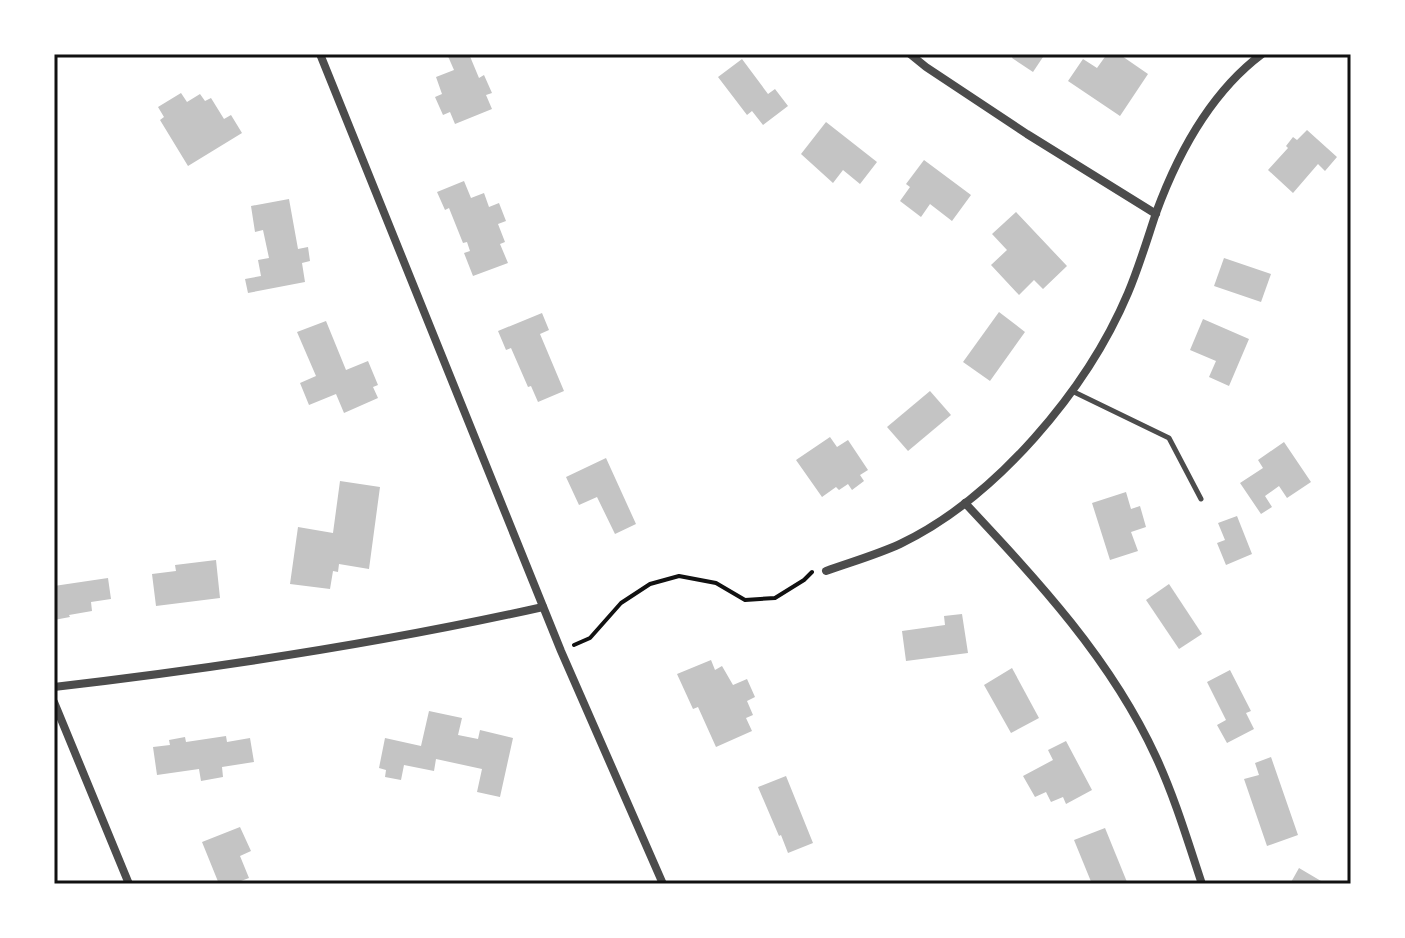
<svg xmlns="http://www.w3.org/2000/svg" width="1405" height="938" viewBox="0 0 1405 938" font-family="Literata,serif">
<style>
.building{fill:#c4c4c4}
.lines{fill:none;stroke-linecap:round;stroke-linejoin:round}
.path{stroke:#111;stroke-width:4}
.service{stroke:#4c4c4c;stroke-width:5}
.minor{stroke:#4c4c4c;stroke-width:8}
.neatline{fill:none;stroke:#111;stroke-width:3}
</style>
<rect width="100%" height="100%" fill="#fff"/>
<g class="building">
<path d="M447,54H469L479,78L484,75L492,93L486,95L492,109L455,124L450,112L443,115L435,97L442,94L436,77L454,70Z"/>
<path d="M1014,54H1045L1033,72L1012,58Z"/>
<path d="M1107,54H1119L1148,74L1120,116L1068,81L1083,59L1097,68Z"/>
<path d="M742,59L768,94L775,89L788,106L763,125L752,111L747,115L718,77Z"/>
<path d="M181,93L187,102L200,94L205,101L211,98L224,119L231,115L242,133L188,166L160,120L164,117L158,107Z"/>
<path d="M826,122L877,162L860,184L843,170L833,183L801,154Z"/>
<path d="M1307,130L1337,157L1325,171L1318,164L1293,193L1268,170L1288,148L1286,146L1293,137L1297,140Z"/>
<path d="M924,160L971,195L952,221L930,204L921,217L900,201L910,187L906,184Z"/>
<path d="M464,181L471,198L484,193L489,207L499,203L506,221L498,224L505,242L500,244L508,263L473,276L464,253L470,251L467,242L463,243L449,208L445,210L437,192Z"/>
<path d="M289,199L298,249L308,247L310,261L302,263L305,282L248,293L245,279L261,276L258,260L269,258L263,230L255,232L251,206Z"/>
<path d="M1016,212L1067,266L1043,289L1034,280L1019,295L991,265L1007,250L992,234Z"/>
<path d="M1224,258L1271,274L1261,302L1214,286Z"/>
<path d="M999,312L1025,332L990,381L963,362Z"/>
<path d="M542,313L549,330L540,334L564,391L538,402L531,386L528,387L511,348L506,350L498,331Z"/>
<path d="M1203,319L1249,339L1229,386L1209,377L1216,361L1190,350Z"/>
<path d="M326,321L346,370L368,361L378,385L373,387L378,398L344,413L336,394L309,405L300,383L316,376L297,332Z"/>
<path d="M930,391L951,415L908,451L887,427Z"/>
<path d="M830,437L837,447L848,440L868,470L860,475L864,481L852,490L848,484L839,490L836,487L822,497L796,460Z"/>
<path d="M1284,442L1311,482L1287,498L1279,486L1265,496L1272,507L1261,514L1240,483L1263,468L1258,460Z"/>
<path d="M606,458L636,524L615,534L597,497L579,505L566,477Z"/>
<path d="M340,481L380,487L369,569L339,564L338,572L333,571L330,589L290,584L298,527L333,533Z"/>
<path d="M1126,492L1131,509L1140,506L1146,527L1131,532L1138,551L1110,560L1092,503Z"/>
<path d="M1237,516L1252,554L1226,565L1217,543L1225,540L1218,523Z"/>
<path d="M216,560L220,598L156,606L152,574L176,571L175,565Z"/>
<path d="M108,578L111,599L91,602L92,611L69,615L70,617L54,620V586Z"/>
<path d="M1169,584L1202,634L1179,649L1146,600Z"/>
<path d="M962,614L968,653L906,661L902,631L945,625L944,616Z"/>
<path d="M711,660L715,670L722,666L733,685L747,679L755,697L747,701L753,715L746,718L752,731L716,747L698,707L693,709L677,674Z"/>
<path d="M1012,668L1039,718L1011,733L984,685Z"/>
<path d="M1230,670L1251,711L1246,713L1254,729L1227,743L1217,725L1226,720L1207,682Z"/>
<path d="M429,711L462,718L458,735L478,739L480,730L513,738L500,797L477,792L482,769L436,759L434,771L404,765L401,780L385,777L386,770L379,768L385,738L421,746Z"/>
<path d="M226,736L227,742L250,738L254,762L222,767L223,777L201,781L199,769L157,775L153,747L170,745L169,740L185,737L186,742Z"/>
<path d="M1066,741L1092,790L1066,804L1063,797L1051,802L1046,792L1035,797L1023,776L1053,760L1048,750Z"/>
<path d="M1271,757L1298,835L1267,846L1244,779L1259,775L1255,763Z"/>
<path d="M786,776L813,843L788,853L781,835L779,836L758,787Z"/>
<path d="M240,827L251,851L240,856L249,878L233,884H219L202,842Z"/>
<path d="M1105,828L1127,882L1123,884H1092L1074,840Z"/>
<path d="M1299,868L1321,881L1320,884H1290Z"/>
</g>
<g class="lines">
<path class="path" d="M574,645L590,638L621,603L650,584L679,576L716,583L745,600L775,598L804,580L812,572"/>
<path class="service" d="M1072,391L1169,438L1201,499"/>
<g class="minor">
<path d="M320,54L561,651L663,884"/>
<path d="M910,54L926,67L1027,134L1156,214"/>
<path d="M965,503C1038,581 1111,659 1156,757C1175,798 1188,842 1202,884"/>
<path d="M826,571C851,562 876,555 900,544C996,498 1087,390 1128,293C1139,267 1147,240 1156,213C1178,153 1210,93 1262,54"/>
<path d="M54,687C218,668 382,643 543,607"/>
<path d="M54,702L129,884"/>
</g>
</g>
<rect width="1405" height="938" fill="none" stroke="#ffffff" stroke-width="112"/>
<rect x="56" y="56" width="1293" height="826" class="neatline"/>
</svg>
